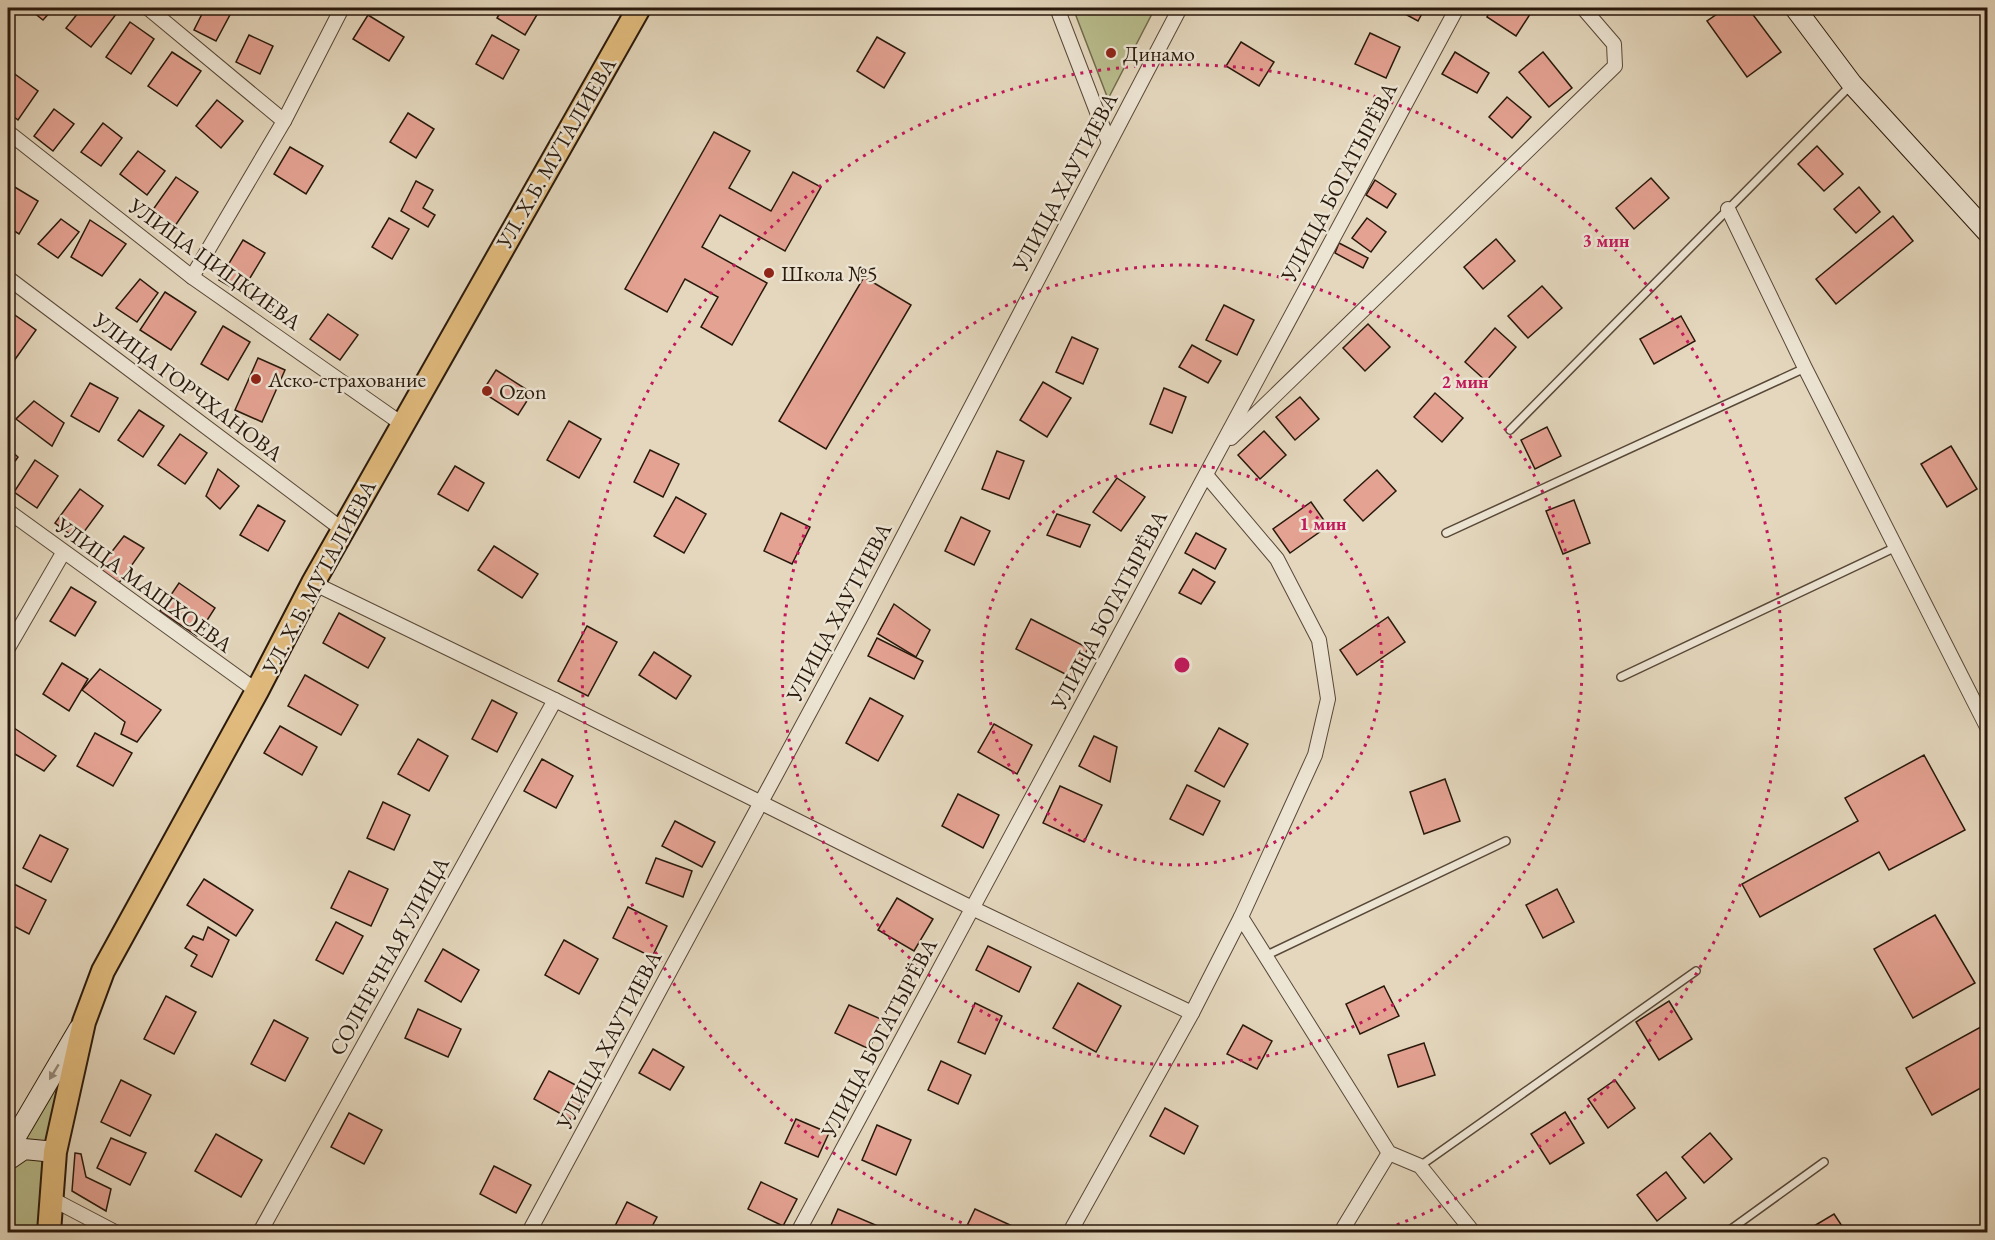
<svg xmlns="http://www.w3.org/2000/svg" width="1995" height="1240" viewBox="0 0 1995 1240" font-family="'EB Garamond',serif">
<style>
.green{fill:#b9bd8d;stroke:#716b4c;stroke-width:1.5}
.building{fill:#e4a292;stroke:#29190c;stroke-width:1.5}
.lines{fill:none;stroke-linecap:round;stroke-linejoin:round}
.lane-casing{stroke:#584838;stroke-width:10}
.street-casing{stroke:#584838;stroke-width:16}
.secondary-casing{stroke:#29190c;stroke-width:22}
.primary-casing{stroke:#29190c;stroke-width:26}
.lane{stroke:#ede5d4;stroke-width:7}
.street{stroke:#ede5d4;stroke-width:14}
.secondary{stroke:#ede5d4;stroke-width:20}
.primary{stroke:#e2bc7e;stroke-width:22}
.oneway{fill:#95897a}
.ring{fill:none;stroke:#c2185b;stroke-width:3;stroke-dasharray:3 6}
.poi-dot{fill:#8f2418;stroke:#ede5d4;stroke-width:2}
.labels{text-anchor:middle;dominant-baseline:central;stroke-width:5;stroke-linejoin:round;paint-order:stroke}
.poi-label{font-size:22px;fill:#29190c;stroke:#ede5d4;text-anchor:start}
.street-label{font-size:22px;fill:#29190c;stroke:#ede5d4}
.centre{fill:#c2185b;stroke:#ede5d4;stroke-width:3}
.ring-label{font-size:18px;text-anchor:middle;font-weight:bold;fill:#c2185b;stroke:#ede5d4;stroke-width:5;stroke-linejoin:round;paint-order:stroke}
</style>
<rect width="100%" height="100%" fill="#e4d7bd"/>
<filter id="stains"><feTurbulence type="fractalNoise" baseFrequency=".00333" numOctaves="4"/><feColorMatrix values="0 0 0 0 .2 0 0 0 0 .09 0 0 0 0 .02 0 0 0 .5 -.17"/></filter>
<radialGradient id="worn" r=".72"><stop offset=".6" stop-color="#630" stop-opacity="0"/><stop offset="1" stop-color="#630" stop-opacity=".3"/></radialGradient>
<g class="green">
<path d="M1073,8H1155L1108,99Z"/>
<path d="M84,1022L49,1232H8V1150Z"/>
</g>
<g class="building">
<path d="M28,8H54L43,20Z"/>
<path d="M82,8H110L117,13L91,47L66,28Z"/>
<path d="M205,8H226L232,11L216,41L194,30Z"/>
<path d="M503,8H541L525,35L497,18Z"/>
<path d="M1394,8H1425L1418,21Z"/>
<path d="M1492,8H1534L1516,36L1487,17Z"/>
<path d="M1726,8H1748L1781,52L1747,77L1707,21Z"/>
<path d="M368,15L404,37L389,61L353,39Z"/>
<path d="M130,22L154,39L131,74L106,57Z"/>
<path d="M1370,33L1400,47L1386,78L1355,64Z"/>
<path d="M249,35L273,46L260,74L236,62Z"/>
<path d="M492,35L519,50L503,79L476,64Z"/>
<path d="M877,37L905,53L884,88L857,71Z"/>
<path d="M1241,42L1274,62L1259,86L1226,66Z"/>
<path d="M172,52L201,71L177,106L148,86Z"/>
<path d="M1455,52L1489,73L1477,93L1442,74Z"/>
<path d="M1543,52L1572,88L1549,107L1519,72Z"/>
<path d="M12,72L38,91L18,120L8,112V79Z"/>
<path d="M1507,97L1531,117L1512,138L1489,117Z"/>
<path d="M217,100L243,121L221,148L196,126Z"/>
<path d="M54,109L74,124L53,151L34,136Z"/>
<path d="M408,113L434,129L416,158L390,142Z"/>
<path d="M103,123L122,138L101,166L81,152Z"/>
<path d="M714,132L750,151L729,188L771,211L793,172L821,187L785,251L720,215L702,247L767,283L732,345L701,327L718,297L685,279L667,312L625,289Z"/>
<path d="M1817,146L1843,174L1824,191L1798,164Z"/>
<path d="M290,147L323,166L306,194L274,174Z"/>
<path d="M138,151L165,171L147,195L120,174Z"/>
<path d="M176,177L198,192L175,226L152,211Z"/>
<path d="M1651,178L1669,198L1634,229L1616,208Z"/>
<path d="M1375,180L1396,194L1387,208L1366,195Z"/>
<path d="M416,181L433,190L423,208L435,215L428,227L401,211Z"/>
<path d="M13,186L38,201L19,234L8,227V194Z"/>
<path d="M1859,187L1880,212L1856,233L1834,209Z"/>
<path d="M1893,216L1913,241L1836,304L1816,279Z"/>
<path d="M389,218L409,229L392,259L372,247Z"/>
<path d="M1367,218L1386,232L1371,252L1352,238Z"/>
<path d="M61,219L79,232L58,258L38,244Z"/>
<path d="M90,220L126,244L102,276L71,257Z"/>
<path d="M1496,239L1515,261L1483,289L1464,267Z"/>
<path d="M243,240L265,253L241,293L219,280Z"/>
<path d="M1339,243L1368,258L1363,268L1335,253Z"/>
<path d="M864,277L911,305L826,449L779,421Z"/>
<path d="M140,279L158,293L137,322L116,308Z"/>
<path d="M1542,286L1562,308L1528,338L1508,316Z"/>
<path d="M165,292L196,312L171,350L140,330Z"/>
<path d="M1224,305L1254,320L1237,355L1206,340Z"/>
<path d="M12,313L36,330L11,365L8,362V319Z"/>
<path d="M328,314L358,335L340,360L310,339Z"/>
<path d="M1681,316L1695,341L1654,364L1640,339Z"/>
<path d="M1368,324L1390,347L1365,371L1343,348Z"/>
<path d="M223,326L250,342L228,380L201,364Z"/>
<path d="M1495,328L1516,347L1486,381L1465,362Z"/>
<path d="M1072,337L1098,349L1083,384L1056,372Z"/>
<path d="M1192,345L1221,361L1208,383L1179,367Z"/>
<path d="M258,358L285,370L262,422L235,410Z"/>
<path d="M496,370L532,393L518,415L482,392Z"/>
<path d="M1043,382L1071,398L1047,437L1020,420Z"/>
<path d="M90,383L118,398L99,432L71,416Z"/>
<path d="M1164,388L1186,397L1172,433L1150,424Z"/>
<path d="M1435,393L1463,418L1442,442L1414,417Z"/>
<path d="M1300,397L1319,419L1295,440L1276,417Z"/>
<path d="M34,401L64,423L52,446L16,419Z"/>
<path d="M139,410L164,426L143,457L118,440Z"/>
<path d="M569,421L601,439L579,478L547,460Z"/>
<path d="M1547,427L1561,456L1535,469L1521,440Z"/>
<path d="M1264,431L1286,455L1260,479L1238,455Z"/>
<path d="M180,434L207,453L185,484L158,465Z"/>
<path d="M1951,446L1977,489L1947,507L1921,464Z"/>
<path d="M8,448L18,457L8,471Z"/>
<path d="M650,450L679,464L663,497L634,482Z"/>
<path d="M997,451L1024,461L1009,499L982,489Z"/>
<path d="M35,460L58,476L37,508L14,492Z"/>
<path d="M455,466L484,483L468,511L438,494Z"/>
<path d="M218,469L239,486L220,509L206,496Z"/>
<path d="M1377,470L1396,491L1363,521L1344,500Z"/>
<path d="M1117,478L1145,497L1121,531L1093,512Z"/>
<path d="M80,489L103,506L78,540L55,523Z"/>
<path d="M676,497L706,514L684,553L654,536Z"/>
<path d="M1574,500L1590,543L1563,554L1546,511Z"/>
<path d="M1311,502L1328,526L1290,553L1273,529Z"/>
<path d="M258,505L285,521L268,551L240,535Z"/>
<path d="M781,513L810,527L792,564L764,551Z"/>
<path d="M1057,514L1090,525L1080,547L1047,535Z"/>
<path d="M961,517L990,531L974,565L945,551Z"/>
<path d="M1196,533L1226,549L1215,569L1185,553Z"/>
<path d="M124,536L144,548L119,583L99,568Z"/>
<path d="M494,546L538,574L522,598L478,570Z"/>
<path d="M1193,569L1215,582L1201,604L1179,593Z"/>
<path d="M179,583L215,608L197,636L160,611Z"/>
<path d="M71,587L96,602L75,636L50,621Z"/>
<path d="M894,604L930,630L916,657L878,634Z"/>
<path d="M339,613L385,638L368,668L323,643Z"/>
<path d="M1388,617L1405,642L1357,675L1340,650Z"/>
<path d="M1031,619L1088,648L1073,678L1016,649Z"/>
<path d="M587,626L617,642L588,696L558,681Z"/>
<path d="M877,638L923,661L914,679L868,656Z"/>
<path d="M654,652L691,676L676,699L639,675Z"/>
<path d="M62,663L88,679L69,711L43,694Z"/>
<path d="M100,669L161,710L137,742L121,734L125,722L82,690Z"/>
<path d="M305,675L358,705L341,735L288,706Z"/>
<path d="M870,698L903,716L878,761L846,743Z"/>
<path d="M492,700L517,713L497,752L472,739Z"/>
<path d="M8,724L56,756L44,771L8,750Z"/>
<path d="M994,724L1032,745L1017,774L978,752Z"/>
<path d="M280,726L317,747L302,775L264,753Z"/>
<path d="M1219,728L1248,744L1224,787L1195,771Z"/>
<path d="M95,733L132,753L113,786L77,766Z"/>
<path d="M1094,736L1117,747L1110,782L1079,766Z"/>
<path d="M418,739L448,756L429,791L398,774Z"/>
<path d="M1924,755L1965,830L1889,870L1879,852L1760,917L1742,884L1858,821L1845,798Z"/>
<path d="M542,759L573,776L556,808L524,791Z"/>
<path d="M1445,779L1460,821L1424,834L1410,792Z"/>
<path d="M1187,785L1220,801L1203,835L1170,819Z"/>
<path d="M1060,786L1102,805L1084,842L1043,823Z"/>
<path d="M958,794L999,815L983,848L942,826Z"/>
<path d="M383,802L410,815L394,850L367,838Z"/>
<path d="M675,821L715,842L702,867L662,846Z"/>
<path d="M40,835L68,849L51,882L23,868Z"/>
<path d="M656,858L692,871L683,897L646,883Z"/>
<path d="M349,871L388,889L371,926L331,908Z"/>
<path d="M204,879L253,910L236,936L187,905Z"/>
<path d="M8,881L46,900L29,934L8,923Z"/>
<path d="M1557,889L1574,922L1543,938L1526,905Z"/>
<path d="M897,898L933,919L914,951L878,930Z"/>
<path d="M628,907L667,926L652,957L613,938Z"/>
<path d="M1935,915L1975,983L1913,1018L1874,949Z"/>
<path d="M336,922L363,936L343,974L316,960Z"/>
<path d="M208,927L229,940L212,977L191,966L197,955L185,948L193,936L203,940Z"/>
<path d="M564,940L598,959L579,994L545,975Z"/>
<path d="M988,946L1031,967L1019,992L976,970Z"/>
<path d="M443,949L479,970L461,1002L425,981Z"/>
<path d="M1078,983L1121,1006L1096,1052L1053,1028Z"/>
<path d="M1384,986L1399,1016L1360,1034L1346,1004Z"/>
<path d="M166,996L196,1012L174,1054L144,1039Z"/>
<path d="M1669,1001L1692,1039L1659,1060L1636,1022Z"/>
<path d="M975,1003L1002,1016L985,1054L958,1042Z"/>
<path d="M849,1005L883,1020L869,1049L835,1033Z"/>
<path d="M418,1009L461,1029L448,1057L405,1038Z"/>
<path d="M274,1020L308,1038L285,1081L251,1064Z"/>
<path d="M1988,1023V1084L1932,1115L1906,1068Z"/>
<path d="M1243,1025L1272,1041L1257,1069L1227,1054Z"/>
<path d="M1424,1043L1435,1075L1398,1087L1388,1055Z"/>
<path d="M653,1049L684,1067L670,1090L639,1073Z"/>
<path d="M941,1061L971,1075L958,1104L928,1090Z"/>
<path d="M549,1071L587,1091L572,1120L534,1099Z"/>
<path d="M121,1080L151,1095L130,1136L101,1122Z"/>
<path d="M1615,1080L1635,1108L1608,1128L1588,1099Z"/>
<path d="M1165,1108L1198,1126L1184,1154L1150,1136Z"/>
<path d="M1565,1112L1584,1143L1550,1164L1531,1134Z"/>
<path d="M349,1113L382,1130L364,1164L331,1147Z"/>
<path d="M796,1119L829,1133L818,1157L785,1143Z"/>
<path d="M877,1125L911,1140L896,1175L862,1160Z"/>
<path d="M1710,1133L1732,1159L1704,1183L1682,1157Z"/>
<path d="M216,1134L262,1160L241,1197L195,1171Z"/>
<path d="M111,1138L146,1153L130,1185L97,1168Z"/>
<path d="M75,1153L81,1154L86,1177L111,1189L106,1211L72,1191Z"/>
<path d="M494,1166L531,1185L516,1213L480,1194Z"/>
<path d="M1666,1172L1686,1198L1657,1221L1637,1195Z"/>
<path d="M761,1182L797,1199L783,1226L748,1209Z"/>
<path d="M627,1202L657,1217L649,1232H612Z"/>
<path d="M838,1209L885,1229L883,1232H828Z"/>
<path d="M975,1209L1021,1230L1020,1232H964Z"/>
<path d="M1834,1214L1846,1232H1812L1809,1229Z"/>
</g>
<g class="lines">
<g class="lane-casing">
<g id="lane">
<path d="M1510,430L1850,86"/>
<path d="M1446,533L1805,368"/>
<path d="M1621,677L1896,547"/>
<path d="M1265,956L1506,841"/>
<path d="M1420,1166L1696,971"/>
<path d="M1727,1232L1824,1162"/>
</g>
</g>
<g class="street-casing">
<g id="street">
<path d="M148,8L284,121"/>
<path d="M1057,8L1109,143"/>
<path d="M8,132L192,277L402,424"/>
<path d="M1728,209L1805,368L1988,729"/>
<path d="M192,277L284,121L342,8"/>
<path d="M8,278L343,530"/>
<path d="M1231,438L1615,66L1614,44L1583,8"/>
<path d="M1206,475L1277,559L1319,640L1328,699L1315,755L1241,917"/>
<path d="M8,511L257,691"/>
<path d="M313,583L555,700L972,908L1192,1013"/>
<path d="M8,648L63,553"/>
<path d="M52,1199L115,1232"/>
<path d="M260,1232L555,700"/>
<path d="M529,1232L861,617L1180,8"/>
<path d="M798,1232L1457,8"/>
<path d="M1070,1232L1192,1013L1241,917L1389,1153L1420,1166L1473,1232"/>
<path d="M1341,1232L1389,1153"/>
</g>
</g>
<g class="secondary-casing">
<g id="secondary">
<path d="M1795,8L1852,84L1988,233"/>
<path d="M8,1150L79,1029"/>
<path d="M8,1160L24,1149L55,1152"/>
</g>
</g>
<g class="primary-casing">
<path id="primary" d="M49,1232L55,1152L84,1022L103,971L257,691L313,583L639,8"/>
</g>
<use href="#lane" class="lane"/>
<use href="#street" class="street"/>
<use href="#secondary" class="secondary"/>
<use href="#primary" class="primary"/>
</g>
<defs><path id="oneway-solid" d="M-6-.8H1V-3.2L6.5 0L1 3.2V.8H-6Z" transform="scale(1.5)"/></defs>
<use class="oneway" href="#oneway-solid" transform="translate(54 1072) rotate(121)"/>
<g class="ring">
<circle cx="1182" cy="665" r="200"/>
<circle cx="1182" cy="665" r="400"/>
<path d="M987 1232A600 600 0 1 1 1377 1232"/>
</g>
<g class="poi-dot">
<circle cx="1111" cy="53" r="6"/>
<circle cx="769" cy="273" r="6"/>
<circle cx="256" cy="379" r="6"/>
<circle cx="487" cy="391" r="6"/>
</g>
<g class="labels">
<g class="poi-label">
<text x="1123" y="53">Динамо</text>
<text x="781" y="273">Школа №5</text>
<text x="268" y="379">Аско-страхование</text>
<text x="499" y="391">Ozon</text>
</g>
<g class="street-label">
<text transform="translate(556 153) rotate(-60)">УЛ. Х.Б. МУТАЛИЕВА</text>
<text transform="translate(1065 182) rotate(-62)">УЛИЦА ХАУТИЕВА</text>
<text transform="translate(1339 182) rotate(-62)">УЛИЦА БОГАТЫРЁВА</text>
<text transform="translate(215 264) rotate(36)">УЛИЦА ЦИЦКИЕВА</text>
<text transform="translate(188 387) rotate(37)">УЛИЦА ГОРЧХАНОВА</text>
<text transform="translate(319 577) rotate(-62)">УЛ. Х.Б. МУТАЛИЕВА</text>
<text transform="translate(144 585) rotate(36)">УЛИЦА МАШХОЕВА</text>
<text transform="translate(1109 610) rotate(-62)">УЛИЦА БОГАТЫРЁВА</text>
<text transform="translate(839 612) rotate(-62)">УЛИЦА ХАУТИЕВА</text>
<text transform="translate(389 956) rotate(-61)">СОЛНЕЧНАЯ УЛИЦА</text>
<text transform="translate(879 1038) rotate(-62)">УЛИЦА БОГАТЫРЁВА</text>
<text transform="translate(609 1040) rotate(-62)">УЛИЦА ХАУТИЕВА</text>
</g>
</g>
<circle cx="1182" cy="665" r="9" class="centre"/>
<g class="ring-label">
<text x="1606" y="247">3 мин</text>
<text x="1465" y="388">2 мин</text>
<text x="1323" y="530">1 мин</text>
</g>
<rect width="1995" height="1240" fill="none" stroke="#e4d7bd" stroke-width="30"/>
<rect x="9" y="9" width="1977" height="1222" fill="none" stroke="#29190c" stroke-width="3"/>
<rect x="15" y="15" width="1965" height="1210" fill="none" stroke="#29190c" stroke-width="1.5"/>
<rect width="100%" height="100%" filter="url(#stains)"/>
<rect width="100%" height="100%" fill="url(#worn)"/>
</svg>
